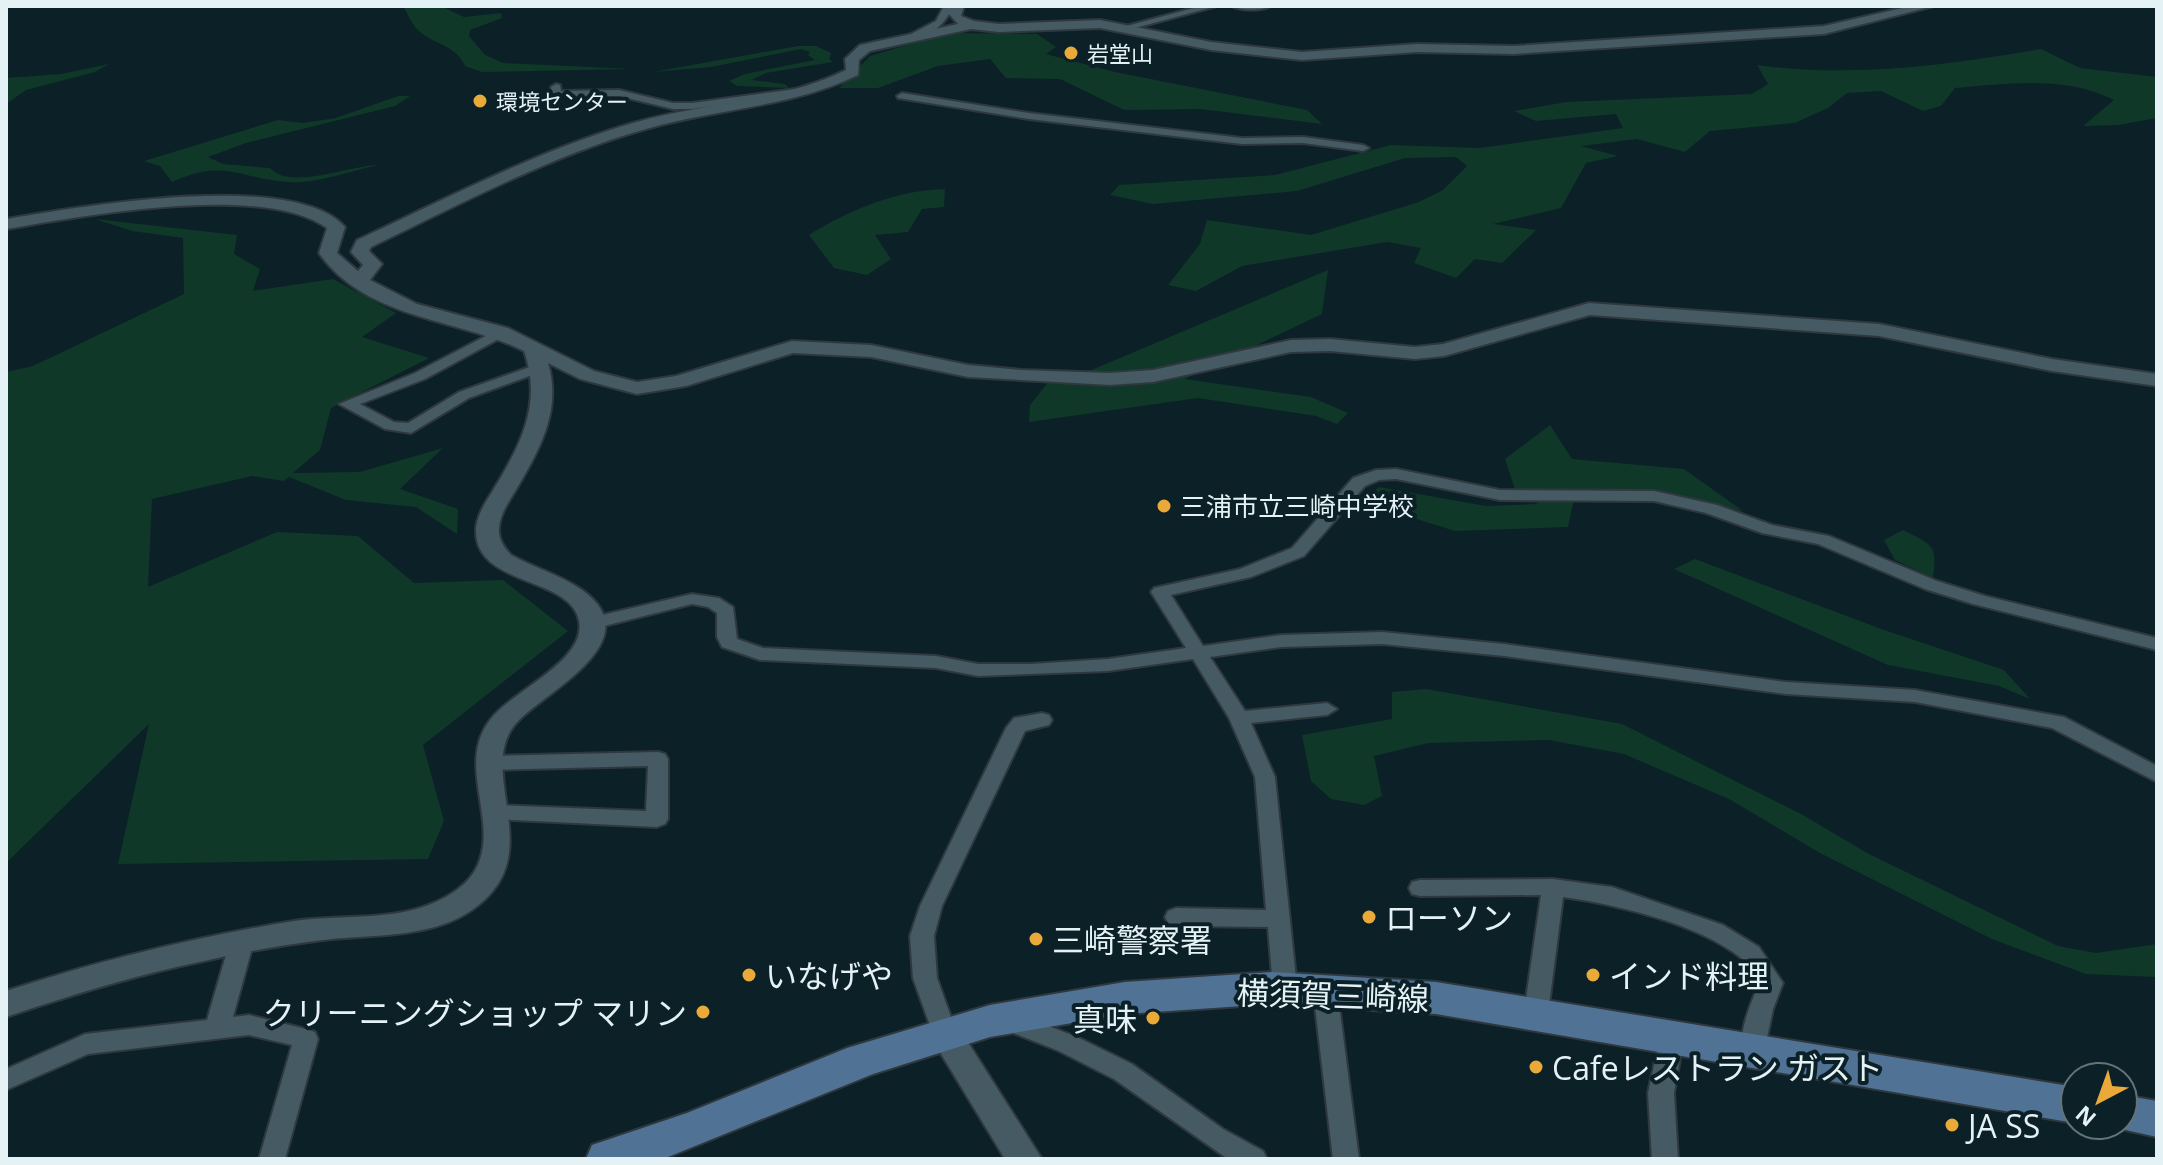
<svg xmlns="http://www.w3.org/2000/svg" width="2163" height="1165" viewBox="0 0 2163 1165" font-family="'Open Sans','Noto Sans JP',sans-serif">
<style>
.green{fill:#0f3828}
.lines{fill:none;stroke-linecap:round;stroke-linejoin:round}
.minor-casing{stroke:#2e383e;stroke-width:4}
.tertiary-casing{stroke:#2e383e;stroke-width:4}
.primary-casing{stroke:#2e383e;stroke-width:4}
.minor{fill:#455a62;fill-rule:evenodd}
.tertiary{fill:#455a62;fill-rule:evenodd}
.primary{fill:#507395;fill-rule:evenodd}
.poi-dot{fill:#eaaa39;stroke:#0c2027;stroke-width:3}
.labels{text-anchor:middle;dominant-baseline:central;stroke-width:8;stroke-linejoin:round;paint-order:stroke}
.far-poi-label{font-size:22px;fill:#e4f1f5;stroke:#0c2027;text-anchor:start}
.poi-label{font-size:26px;fill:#e4f1f5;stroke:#0c2027;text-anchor:start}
.near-poi-label{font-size:32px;fill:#e4f1f5;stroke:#0c2027;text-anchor:start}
.near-street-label{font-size:32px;fill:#e4f1f5;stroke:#0c2027}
</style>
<rect width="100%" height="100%" fill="#0c2027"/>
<g class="green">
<path d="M403,6H441L464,17L501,13L502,18L470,30L469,36L485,55L503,63L632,69L482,72L465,66C455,43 431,45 416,28C411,22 407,13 403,6Z"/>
<path d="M947,33L1037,34L1056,47L1046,54L1115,72L1307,110L1322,124L1200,109L1124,110L1060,79L1006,78L990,59L938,66L878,88H839L870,56Z"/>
<path d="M798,46H816L831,53L829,59L833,62L766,73L751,80L785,84L789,88L737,86L729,81L745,74L815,60L808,55L810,52L801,49L711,67L653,72Z"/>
<path d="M2041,49L2080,68L2157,77V118L2118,125L2083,126L2114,100C2064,75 2008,84 1955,88L1941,106L1923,111L1881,91L1847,93L1828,108L1795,123L1710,131L1685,152L1637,139L1581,146L1618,156L1586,163L1561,208L1493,224L1536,230L1502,263L1475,259L1456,278L1414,263L1421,248L1387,242L1242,266L1196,291L1168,285L1200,244L1207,220L1311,235L1419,202L1443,190L1467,166L1456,157L1405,158L1297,191L1153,204L1110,195L1119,185L1275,175L1391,145L1480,148L1623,128L1616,114L1536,121L1514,111L1567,102L1752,94L1768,84L1757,65C1852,78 1946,65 2041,49Z"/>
<path d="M109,64L95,72L26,90L6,104V78L61,74Z"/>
<path d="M398,96H410L395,106L246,143L208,157L223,164L270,168C291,191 350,165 379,165C353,170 313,185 287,182C238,178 224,158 172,182L160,166L144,161L278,120L303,123L336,118Z"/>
<path d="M945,189L944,207L922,209L908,232L875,235L891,259L867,275L834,268L809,235C849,210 897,190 945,189Z"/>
<path d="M95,219L237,235L234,254L260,269L253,291L333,279L396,313L362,337L429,358L331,408L320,450L293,473L360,472L443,448L400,489L458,509L457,534L416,507L346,500L289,477L284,481L252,476L152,499L148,587L277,532L358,536L414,583L503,580L568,631L423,745L444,821L428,859L118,864L149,724L6,863V372L33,366L184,294L183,238L132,231Z"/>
<path d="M1328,270L1322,314L1185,379L1311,397L1348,413L1337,424L1316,416L1198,398L1029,422L1030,405L1050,380L1075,377Z"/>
<path d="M1550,425L1572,459L1684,469L1743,511L1657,493L1576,490L1568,527L1455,531L1362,502L1379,487L1486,506L1538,504L1516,492L1505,459Z"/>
<path d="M1903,530C1932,545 1938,544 1933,578L1895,560L1884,540Z"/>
<path d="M1695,559L1884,630L2004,670L2030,699L1999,686L1888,665L1674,569Z"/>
<path d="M1426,689L1622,724L1803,815L1867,853L2058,946L2096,953L2157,944V977L2086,974L1992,939L1820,853L1729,799L1624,754L1549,740L1428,743L1374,756L1382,796L1364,805L1331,799L1311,781L1302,735L1392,719V692Z"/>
</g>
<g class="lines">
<g class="minor-casing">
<g id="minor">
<path d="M944,6H954C945,23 931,39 909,39V35L936,21Z"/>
<path d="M1201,6H1217L1124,31L1119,28Z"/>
<path d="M1232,6H1271C1262,11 1241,11 1232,6Z"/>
<path d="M556,84L560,85L561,91L619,90L673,103H692L803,88L808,91L803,94L692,109H673L619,96H551V87Z"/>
<path d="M902,93L1029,113L1242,138L1303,137L1363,145L1369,148L1363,151L1303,143L1242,144L1029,119L898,98L897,96Z"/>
<path d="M501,328L506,329V335L425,379L360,404L394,422L408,423L459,392L541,363L546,364V370L469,398L411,433L385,429L339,404L415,373Z"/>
<path d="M1396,469L1500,490L1654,491L1717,505L1772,525L1829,536L1937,581L1985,596L2157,638V650L1973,604L1925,589L1818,544L1762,533L1706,513L1654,501L1500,500L1396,479L1379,480L1365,486L1304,556L1251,577L1171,595L1203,646L1281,635L1382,632L1504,644L1786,682L1915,690L2064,717L2157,766V782L2052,728L1915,702L1786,694L1504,656L1382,644L1281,647L1210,657L1245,711L1327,703L1337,709L1327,715L1251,723L1275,777L1297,988L1293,995L1285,997L1277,995L1273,988L1268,927L1176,926L1168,923L1165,917L1168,911L1176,908L1266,910L1255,777L1229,718L1193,659L1108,671L978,676L936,668L760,660L722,647L717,637V613L708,607L692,604L592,629L583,623L585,619L692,594L719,598L733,607L737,639L763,648L936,656L978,664H1031L1108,659L1186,648L1151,592L1154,588L1240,569L1292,548L1353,478L1376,470Z"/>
<path d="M1042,713L1049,715L1052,720L1049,725L1025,731L942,906L934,936L937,978L957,1034L954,1041L945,1044L936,1041L933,1034L913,978L910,936L920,906L1006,728L1014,718Z"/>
<path d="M658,752L665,754L668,759V819L665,824L657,827L495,819L487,817L484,812L487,807L495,805L646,811L648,766L491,770L484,768L481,763L484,758L491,756Z"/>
<path d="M1553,879L1612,887L1723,925L1759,947L1783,983L1773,1009L1763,1057L1754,1060L1745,1057C1735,1038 1751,1003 1759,984C1753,976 1748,964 1741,958C1699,924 1615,904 1563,897L1548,1013L1545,1020L1536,1023L1527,1020L1524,1013L1541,895L1420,896L1412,894L1409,888L1412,882L1420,880Z"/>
<path d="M242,932L250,935L254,941L233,1017L249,1015L306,1029L315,1032L318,1039L285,1159H259L292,1045L249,1035L88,1054L6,1090V1069L85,1034L207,1020L230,941L234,935Z"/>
<path d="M1325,980L1333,982L1337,989L1359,1159H1333L1313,989L1317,982Z"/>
<path d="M1012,1012L1077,1037L1132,1064L1223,1129L1263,1151L1267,1159H1228L1114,1079L1059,1051L1003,1029L1000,1022L1003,1015Z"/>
<path d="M1672,1027L1681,1030L1684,1037L1674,1093L1678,1159H1652L1648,1093L1660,1037L1663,1030Z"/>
</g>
</g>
<g class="tertiary-casing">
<g id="tertiary">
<path d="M951,6H964L961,16L974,21L999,24L1100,20L1211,42L1302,52L1417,44L1514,46L1824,26L1911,6H1934L1824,34L1514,54L1417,52L1302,60L1211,50L1100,28L999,32L971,29L870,51L859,60L858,75C790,108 717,108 646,129C550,156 460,204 371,247L369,251L382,264L370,280L417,304L508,328L594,371L637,382L676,376L792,341L871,345L968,365L1022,370L1110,373L1153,370L1291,340L1330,339L1415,347L1443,344L1589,303L1879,324L2052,359L2157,374V386L2052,371L1879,336L1590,315L1444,356L1415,359L1330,351L1291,352L1153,382L1110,385L968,377L871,357L793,353L686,386L637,394L580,379L548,363C562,409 540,449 517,488C510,500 500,513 499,528C498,539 504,547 511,555C534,568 561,575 582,590C651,639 549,690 519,720C475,764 538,838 492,892C450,941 380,933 323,940C283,945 243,952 204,961C136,975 71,995 6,1017V991C101,960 195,937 294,921C335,915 380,920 420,908C439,902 463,890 474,872C503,826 454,766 490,720C511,691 587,661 579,621C571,576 476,587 476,531C476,517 485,503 492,492C520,446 543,405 524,351C458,318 366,320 319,253L327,228C263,182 84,216 6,229V219C77,207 295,169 345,227L337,253L358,271L363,265L351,252L357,240C447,198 537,151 633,123C704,102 778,103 846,70L845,59L860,45L958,24L947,12Z"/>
<path d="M945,1021L957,1025L1042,1159H1005L929,1034L933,1025Z"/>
</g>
</g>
<g class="primary-casing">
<g id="primary">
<path d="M1272,972L1436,982L2075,1087V1123L1436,1014L1272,1004L1125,1014L990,1037L873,1074L663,1159H586L592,1145L687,1113L847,1048L990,1005L1125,982Z"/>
<path d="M2123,1095L2157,1101V1137L2108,1126L2123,1125Z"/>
</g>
</g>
<use href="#minor" class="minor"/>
<use href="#tertiary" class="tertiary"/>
<use href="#primary" class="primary"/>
</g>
<g class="poi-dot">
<circle cx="1071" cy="53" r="8"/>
<circle cx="480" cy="101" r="8"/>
<circle cx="1164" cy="506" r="8"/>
<circle cx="1369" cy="917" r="8"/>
<circle cx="1036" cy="939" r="8"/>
<circle cx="749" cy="975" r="8"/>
<circle cx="1593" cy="975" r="8"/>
<circle cx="703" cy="1012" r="8"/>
<circle cx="1153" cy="1018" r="8"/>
<circle cx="1536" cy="1067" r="8"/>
<circle cx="1952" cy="1125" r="8"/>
</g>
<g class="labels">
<g class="far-poi-label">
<text x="1087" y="53">岩堂山</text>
<text x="496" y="101">環境センター</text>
</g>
<g class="poi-label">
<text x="1180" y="506">三浦市立三崎中学校</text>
</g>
<g class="near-poi-label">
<text x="1385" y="917">ローソン</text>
<text x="1052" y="939">三崎警察署</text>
<text x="765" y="975">いなげや</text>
<text x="1609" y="975">インド料理</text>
<text x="687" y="1012" text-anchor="end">クリーニングショップ マリン</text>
<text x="1137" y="1018" text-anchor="end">真味</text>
<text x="1552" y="1067">Cafeレストラン ガスト</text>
<text x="1968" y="1125">JA SS</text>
</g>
<g class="near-street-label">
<text transform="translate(1333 995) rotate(2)">横須賀三崎線</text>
</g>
</g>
<rect width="2163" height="1165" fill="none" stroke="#e4f1f5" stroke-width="16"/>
<g transform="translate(2099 1101) rotate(221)"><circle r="38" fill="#0c2027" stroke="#627479" stroke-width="2"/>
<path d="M0-6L14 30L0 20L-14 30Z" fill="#eaaa39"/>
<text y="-12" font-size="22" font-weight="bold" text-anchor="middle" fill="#e4f1f5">N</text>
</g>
</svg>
